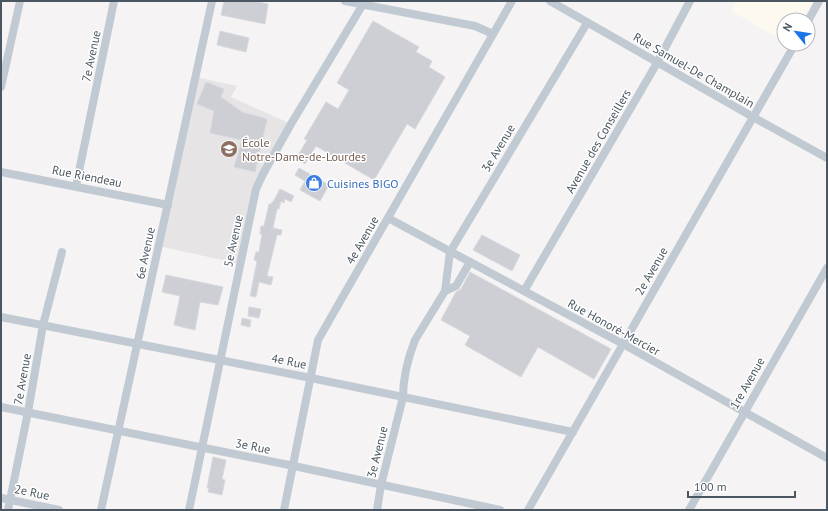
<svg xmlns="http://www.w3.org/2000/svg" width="828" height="511" viewBox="0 0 828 511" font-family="'PT Sans',sans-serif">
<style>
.commercial{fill:#fdf9ef}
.education{fill:#e6e4e5}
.building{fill:#cdcfd5;stroke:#d7d9de}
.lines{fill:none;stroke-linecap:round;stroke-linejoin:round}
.minor{stroke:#c1cad2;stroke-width:8}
.labels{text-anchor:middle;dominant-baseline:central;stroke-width:3;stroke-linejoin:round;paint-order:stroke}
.street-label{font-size:12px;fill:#4a5661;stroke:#fff}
.education-label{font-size:12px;fill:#785e54;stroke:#fff;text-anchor:start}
.shop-label{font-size:12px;fill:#366cbe;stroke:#fff;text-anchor:start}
</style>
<rect width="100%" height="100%" fill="#f5f3f3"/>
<path class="commercial" d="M736,1H813L801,20H784V41L731,11Z"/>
<path class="education" d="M196,77L237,86L231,97L291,124L263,174L240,264L159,246Z"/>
<g class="building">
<path d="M224,1H253L268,4L265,24L221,15Z"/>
<path d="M373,21L419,47L416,52L432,61L429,67L445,77L415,129L407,124L374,180L316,146L305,164L296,159L307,140L304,139L326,102L338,109L349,90L337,83Z"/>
<path d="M220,31L249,38L246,52L217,45Z"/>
<path d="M206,82L224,89L221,97L242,112L267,119L255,172L234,167L242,140L210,133L214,111L197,104Z"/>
<path d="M299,168L329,185L320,201L300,190L305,181L295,175Z"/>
<path d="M280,189L294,196L291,202L285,199L284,203L281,201L279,209H277L273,228L282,230L281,235H277L267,276L273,277L271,285L259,282L256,297L250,296L257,261L254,260L256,252H259L262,234H260L261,226H264L269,204H271L272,202H273Z"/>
<path d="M482,235L520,255L512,271L473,250Z"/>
<path d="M470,272L611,349L594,379L538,347L521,377L465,345L470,336L441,320L456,292L461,289Z"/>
<path d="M166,275L223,287L218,305L200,302L195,330L174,325L180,296L162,292Z"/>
<path d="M249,307L261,309L259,318L248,316Z"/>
<path d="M242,318L251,320L250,327L241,325Z"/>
<path d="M213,457L226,460L222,479L225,480L222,495L208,492L209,488H207Z"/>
</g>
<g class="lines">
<g class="minor">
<path d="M345,1L475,26L493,34"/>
<path d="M550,1L753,117L827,158"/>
<path d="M808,21L819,1"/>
<path d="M1,87L20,1"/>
<path d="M1,172L168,205"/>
<path d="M76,186L114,1"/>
<path d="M388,218L623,344L827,458"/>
<path d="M445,291L456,286L470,262"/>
<path d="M524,291L657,63L690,1"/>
<path d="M1,317L311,378L573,432"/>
<path d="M1,407L294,466L500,510"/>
<path d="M1,498L59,510"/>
<path d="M8,510L28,412L43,325L62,252"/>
<path d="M101,510L212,1"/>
<path d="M189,510L256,189L263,174L291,124L365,1"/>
<path d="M284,510L318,340L512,1"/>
<path d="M377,510L381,485L403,397C403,378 408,358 415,340L445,291L450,252L587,23"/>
<path d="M528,510L795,44"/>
<path d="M689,510L827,268"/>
</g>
</g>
<defs>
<g id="school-disc" transform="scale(0.9)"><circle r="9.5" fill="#8d6e63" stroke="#fff"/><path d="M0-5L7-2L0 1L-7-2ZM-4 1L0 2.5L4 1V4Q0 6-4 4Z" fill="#fff"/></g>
<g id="shop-disc" transform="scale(0.9)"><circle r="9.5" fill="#3f7fe0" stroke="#fff"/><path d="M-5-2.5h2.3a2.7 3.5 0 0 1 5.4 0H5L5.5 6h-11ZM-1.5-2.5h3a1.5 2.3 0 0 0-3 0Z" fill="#fff"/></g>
</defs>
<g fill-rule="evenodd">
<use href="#school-disc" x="229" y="149"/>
<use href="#shop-disc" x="314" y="183"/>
</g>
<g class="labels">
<g class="street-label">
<text transform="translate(91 56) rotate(-78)">7e Avenue</text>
<text transform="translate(694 70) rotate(30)">Rue Samuel-De Champlain</text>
<text transform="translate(598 141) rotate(-60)">Avenue des Conseillers</text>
<text transform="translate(498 148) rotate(-59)">3e Avenue</text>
<text transform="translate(87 176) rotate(11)">Rue Riendeau</text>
<text transform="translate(362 240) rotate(-60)">4e Avenue</text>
<text transform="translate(233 241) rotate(-78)">5e Avenue</text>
<text transform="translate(145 253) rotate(-78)">6e Avenue</text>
<text transform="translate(651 271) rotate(-60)">2e Avenue</text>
<text transform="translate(614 327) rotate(29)">Rue Honoré-Mercier</text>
<text transform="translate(289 361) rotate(11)">4e Rue</text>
<text transform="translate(22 379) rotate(-80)">7e Avenue</text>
<text transform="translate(747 383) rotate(-60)">1re Avenue</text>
<text transform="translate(253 446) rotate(11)">3e Rue</text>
<text transform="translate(377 452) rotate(-76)">3e Avenue</text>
<text transform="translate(32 492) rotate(12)">2e Rue</text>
</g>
<g class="education-label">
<text x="242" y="142">École<tspan x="242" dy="14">Notre-Dame-de-Lourdes</tspan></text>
</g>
<g class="shop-label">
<text x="327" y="183">Cuisines BIGO</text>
</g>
</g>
<rect width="828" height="511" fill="none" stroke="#4a5661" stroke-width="4"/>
<g transform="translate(796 32) rotate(300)"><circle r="19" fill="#ffffff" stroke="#b7bbc0"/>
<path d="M0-3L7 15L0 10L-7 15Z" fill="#1a73e8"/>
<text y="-6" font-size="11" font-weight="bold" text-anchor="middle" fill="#4a5661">N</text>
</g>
<path d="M688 491v6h107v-6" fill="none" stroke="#4a5661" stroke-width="2"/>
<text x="694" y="491" font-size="12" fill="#4a5661" stroke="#ffffff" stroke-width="3" paint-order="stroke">100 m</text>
</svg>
